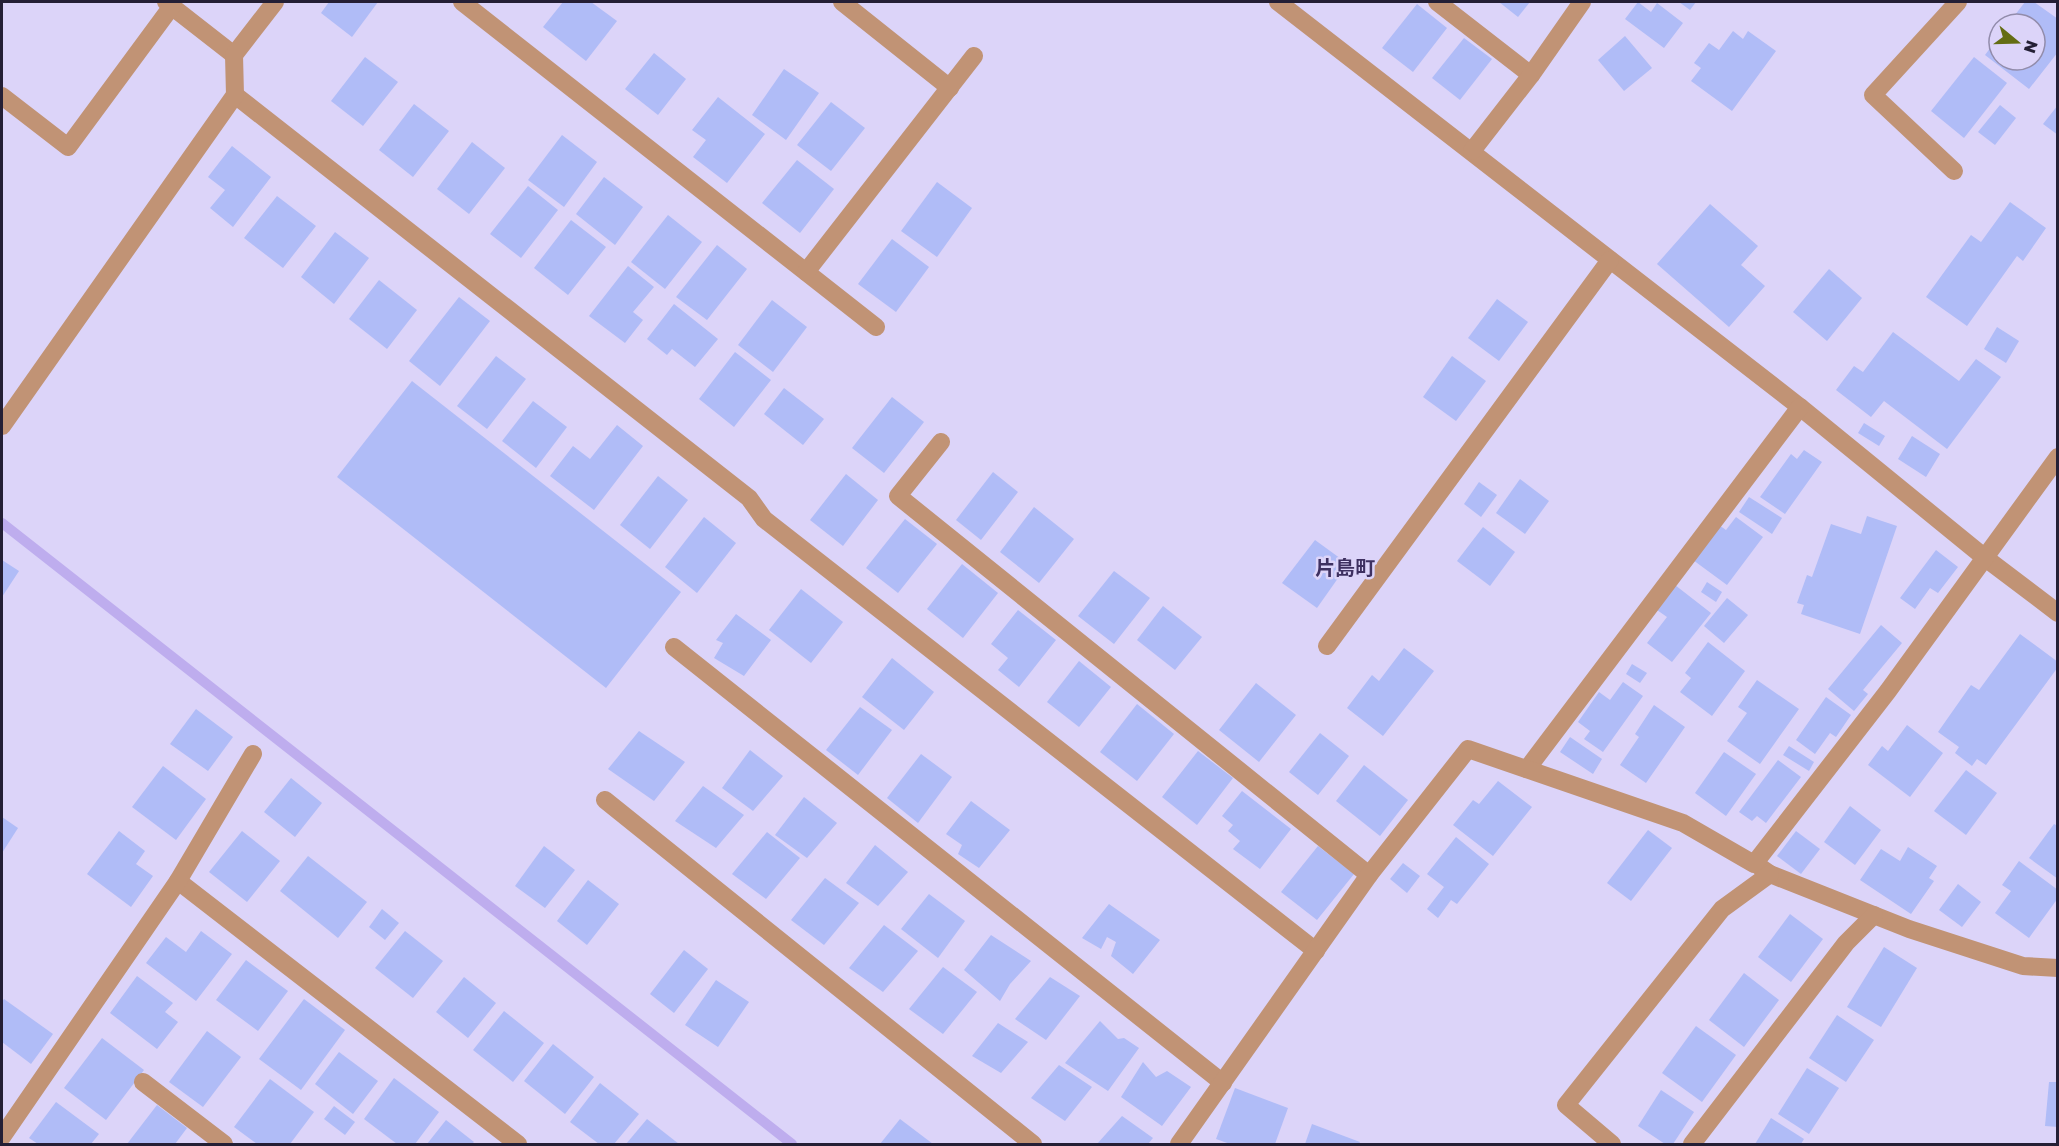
<svg xmlns="http://www.w3.org/2000/svg" width="2059" height="1146" viewBox="0 0 2059 1146" font-family="'Golos Text','Noto Sans JP',sans-serif">
<style>
.lines{fill:none;stroke-linecap:round;stroke-linejoin:round}
.stream{stroke:#beadee;stroke-width:10}
.building{fill:#b0bcf7}
.minor{stroke:#c19375;stroke-width:18}
.labels{text-anchor:middle;dominant-baseline:central;stroke-width:5;stroke-linejoin:round;paint-order:stroke}
.quarter-label{font-size:20px;font-weight:bold;fill:#3e3061;stroke:#dcd4f9}
</style>
<rect width="100%" height="100%" fill="#dcd4f9"/>
<g class="lines">
<path class="stream" d="M2,523L792,1144"/>
</g>
<g class="building">
<path d="M329,2H378L352,37L321,13Z"/>
<path d="M563,2H591L617,21L586,61L543,27Z"/>
<path d="M1499,2H1530L1518,17Z"/>
<path d="M1638,2L1651,12L1657,3L1683,23L1664,48L1625,19Z"/>
<path d="M1679,2H1696L1690,10Z"/>
<path d="M2025,2H2034L2058,19V52L2029,89L1985,55L1999,36V60H2035V24H2008Z"/>
<path d="M1417,4L1447,28L1413,72L1382,48Z"/>
<path d="M1733,31L1743,39L1748,31L1776,51L1732,111L1691,81L1701,68L1694,63L1709,43L1719,50Z"/>
<path d="M1625,36L1652,68L1624,91L1598,60Z"/>
<path d="M1464,38L1492,59L1460,100L1432,78Z"/>
<path d="M654,53L686,79L658,115L625,89Z"/>
<path d="M365,57L398,82L363,126L331,101Z"/>
<path d="M1974,57L2007,83L1964,138L1931,111Z"/>
<path d="M784,69L819,93L786,140L752,115Z"/>
<path d="M718,97L765,134L727,183L693,157L706,140L692,130Z"/>
<path d="M831,102L865,128L831,171L797,145Z"/>
<path d="M414,104L449,131L413,177L379,150Z"/>
<path d="M2000,105L2016,118L1995,145L1978,132Z"/>
<path d="M2058,105V135L2043,124Z"/>
<path d="M562,135L597,162L564,207L528,180Z"/>
<path d="M472,142L505,168L469,214L437,189Z"/>
<path d="M232,146L271,177L233,227L210,208L225,190L208,177Z"/>
<path d="M797,160L834,189L800,233L762,203Z"/>
<path d="M604,177L643,207L615,245L576,214Z"/>
<path d="M937,182L972,208L937,257L901,231Z"/>
<path d="M528,186L558,210L521,258L490,234Z"/>
<path d="M277,196L316,226L283,268L244,238Z"/>
<path d="M2010,202L2046,228L2023,261L2017,256L1967,326L1926,297L1971,235L1981,242Z"/>
<path d="M1710,204L1758,246L1741,265L1765,286L1729,327L1657,264Z"/>
<path d="M668,215L702,242L665,289L631,262Z"/>
<path d="M571,220L606,247L568,295L534,268Z"/>
<path d="M335,232L369,258L334,304L301,277Z"/>
<path d="M892,239L929,267L896,312L858,284Z"/>
<path d="M717,245L747,269L707,320L676,297Z"/>
<path d="M628,266L654,287L633,312L643,320L625,343L589,316Z"/>
<path d="M1829,269L1862,298L1827,341L1793,312Z"/>
<path d="M379,280L417,310L387,349L349,319Z"/>
<path d="M459,297L490,321L440,386L409,361Z"/>
<path d="M1497,299L1528,322L1499,361L1468,338Z"/>
<path d="M772,300L807,327L773,372L738,345Z"/>
<path d="M674,304L718,339L695,367L672,349L667,355L647,339Z"/>
<path d="M1997,327L2019,341L2006,363L1984,349Z"/>
<path d="M1893,332L1959,381L1976,359L2001,377L1947,449L1884,401L1871,417L1836,390L1854,366L1863,372Z"/>
<path d="M735,352L771,380L734,427L699,399Z"/>
<path d="M496,356L526,379L487,429L457,406Z"/>
<path d="M1452,356L1486,381L1456,421L1423,397Z"/>
<path d="M412,381L681,592L606,688L337,477Z"/>
<path d="M784,388L824,419L803,445L764,414Z"/>
<path d="M892,397L924,422L884,473L852,448Z"/>
<path d="M533,401L567,427L536,468L502,441Z"/>
<path d="M1864,423L1885,436L1879,446L1858,433Z"/>
<path d="M617,425L643,446L594,510L550,476L573,446L590,459Z"/>
<path d="M1912,436L1940,454L1926,477L1898,459Z"/>
<path d="M1804,450L1822,462L1785,514L1760,497L1791,454L1797,459Z"/>
<path d="M993,472L1018,492L981,540L956,520Z"/>
<path d="M846,474L878,500L843,546L810,520Z"/>
<path d="M658,476L688,500L650,549L620,525Z"/>
<path d="M1520,479L1549,501L1525,534L1496,513Z"/>
<path d="M1479,482L1497,495L1481,517L1464,504Z"/>
<path d="M1749,497L1782,518L1772,534L1739,512Z"/>
<path d="M1034,507L1074,539L1039,583L1000,552Z"/>
<path d="M1867,516L1897,526L1860,634L1801,614L1804,605L1797,603L1807,575L1812,577L1831,524L1861,534Z"/>
<path d="M704,517L736,543L697,593L665,567Z"/>
<path d="M1736,517L1763,537L1727,585L1693,560L1719,525L1726,530Z"/>
<path d="M905,519L937,544L898,593L866,568Z"/>
<path d="M1483,527L1515,552L1490,586L1457,561Z"/>
<path d="M1315,540L1348,564L1317,608L1282,583Z"/>
<path d="M1936,550L1958,567L1938,593L1930,588L1915,609L1900,598Z"/>
<path d="M2,560L19,571L2,597Z"/>
<path d="M962,564L998,593L963,638L927,609Z"/>
<path d="M1114,571L1150,598L1114,644L1078,616Z"/>
<path d="M1707,582L1722,592L1716,602L1701,592Z"/>
<path d="M1675,585L1711,613L1672,662L1647,643L1667,617L1657,610Z"/>
<path d="M801,589L843,622L811,663L769,630Z"/>
<path d="M1727,598L1748,615L1724,643L1704,626Z"/>
<path d="M1163,606L1202,637L1175,670L1137,640Z"/>
<path d="M1018,610L1056,640L1019,687L998,670L1008,658L991,644Z"/>
<path d="M736,614L771,640L744,676L714,658L723,643L716,640Z"/>
<path d="M1881,625L1902,643L1863,690L1868,694L1854,711L1828,689Z"/>
<path d="M2020,634L2058,662V667L1986,765L1977,759L1972,766L1955,753L1959,747L1938,732L1971,685L1979,690Z"/>
<path d="M1708,642L1745,671L1712,716L1680,692L1691,678L1685,673Z"/>
<path d="M1404,648L1434,671L1383,736L1347,708L1372,675L1379,681Z"/>
<path d="M892,658L934,692L904,730L862,697Z"/>
<path d="M1079,661L1111,687L1079,727L1047,702Z"/>
<path d="M1632,664L1647,673L1640,683L1626,674Z"/>
<path d="M1757,680L1799,709L1760,764L1727,741L1747,713L1738,707Z"/>
<path d="M1623,682L1643,696L1603,752L1584,739L1590,731L1578,722L1599,692L1610,700Z"/>
<path d="M1256,683L1296,715L1259,762L1219,730Z"/>
<path d="M1826,697L1851,715L1836,737L1830,733L1815,754L1796,740Z"/>
<path d="M1137,704L1174,734L1137,781L1100,752Z"/>
<path d="M1654,705L1685,727L1646,783L1620,765L1639,737L1635,734Z"/>
<path d="M860,707L892,730L858,775L826,750Z"/>
<path d="M196,709L233,737L208,771L170,744Z"/>
<path d="M1907,725L1943,753L1910,797L1868,765L1882,746L1888,751Z"/>
<path d="M639,731L685,762L654,801L608,769Z"/>
<path d="M1320,733L1349,756L1318,795L1289,772Z"/>
<path d="M1570,737L1602,759L1593,774L1560,752Z"/>
<path d="M1789,746L1814,762L1809,771L1783,755Z"/>
<path d="M750,750L783,776L753,811L722,788Z"/>
<path d="M1198,751L1233,778L1197,825L1162,797Z"/>
<path d="M1724,752L1756,774L1726,816L1695,793Z"/>
<path d="M921,754L952,777L918,823L887,798Z"/>
<path d="M1778,760L1801,777L1766,823L1757,816L1752,821L1739,812Z"/>
<path d="M1364,765L1408,800L1380,836L1336,801Z"/>
<path d="M163,766L206,799L176,840L132,807Z"/>
<path d="M1966,770L1997,793L1966,835L1934,811Z"/>
<path d="M291,778L322,803L295,837L264,812Z"/>
<path d="M1498,781L1532,807L1493,856L1453,825L1473,800L1479,804Z"/>
<path d="M703,786L744,815L716,848L675,821Z"/>
<path d="M1242,791L1291,829L1260,869L1233,849L1240,841L1228,831L1233,825L1222,816Z"/>
<path d="M804,797L837,823L807,858L775,835Z"/>
<path d="M971,801L1010,830L979,868L958,854L962,845L946,834Z"/>
<path d="M1850,806L1881,830L1855,865L1824,842Z"/>
<path d="M2,817L18,828L2,853Z"/>
<path d="M2054,824L2058,826V879L2029,858Z"/>
<path d="M1648,830L1672,848L1631,901L1607,883Z"/>
<path d="M119,831L145,851L136,864L153,876L131,907L87,874Z"/>
<path d="M242,831L280,861L247,902L209,872Z"/>
<path d="M1796,831L1820,849L1801,874L1777,856Z"/>
<path d="M767,832L800,858L766,899L732,874Z"/>
<path d="M1456,837L1489,864L1457,904L1451,900L1438,918L1427,909L1444,887L1427,874Z"/>
<path d="M875,845L908,872L878,906L846,883Z"/>
<path d="M544,846L575,870L545,908L515,886Z"/>
<path d="M1318,846L1354,874L1317,920L1281,892Z"/>
<path d="M1908,847L1937,866L1929,878L1934,881L1911,914L1860,880L1881,849L1900,861Z"/>
<path d="M308,856L367,902L338,938L280,891Z"/>
<path d="M2019,861L2058,890V898L2029,938L1995,913L2011,891L2002,885Z"/>
<path d="M1403,863L1420,876L1407,893L1390,879Z"/>
<path d="M825,878L859,903L824,945L791,920Z"/>
<path d="M588,880L619,904L587,945L557,921Z"/>
<path d="M1958,884L1981,902L1962,927L1939,910Z"/>
<path d="M929,894L965,921L938,958L901,929Z"/>
<path d="M1109,904L1160,940L1133,974L1111,956L1116,942L1107,937L1101,949L1082,938Z"/>
<path d="M382,909L399,923L385,940L369,927Z"/>
<path d="M1790,914L1823,939L1791,982L1758,957Z"/>
<path d="M884,925L918,951L883,992L849,968Z"/>
<path d="M201,931L232,954L196,1001L146,963L166,937L186,952Z"/>
<path d="M405,931L443,961L413,998L375,968Z"/>
<path d="M991,935L1031,961L1010,984L1000,1001L964,970Z"/>
<path d="M1884,947L1917,968L1881,1027L1847,1007Z"/>
<path d="M684,950L708,969L674,1013L650,994Z"/>
<path d="M246,960L288,991L258,1031L216,1000Z"/>
<path d="M943,967L977,992L943,1034L909,1009Z"/>
<path d="M1744,973L1779,1000L1744,1047L1709,1020Z"/>
<path d="M137,976L173,1003L165,1012L178,1022L157,1049L110,1013Z"/>
<path d="M464,977L496,1003L468,1038L436,1012Z"/>
<path d="M1050,977L1080,996L1046,1040L1015,1019Z"/>
<path d="M716,980L749,1002L718,1047L685,1025Z"/>
<path d="M4,999L53,1034L31,1064L2,1042V1002Z"/>
<path d="M304,999L345,1030L301,1090L259,1059Z"/>
<path d="M504,1011L544,1043L513,1082L473,1050Z"/>
<path d="M1837,1015L1874,1040L1846,1082L1809,1058Z"/>
<path d="M1100,1021L1118,1039L1124,1038L1139,1048L1108,1091L1065,1063Z"/>
<path d="M998,1023L1028,1042L1001,1073L972,1056Z"/>
<path d="M1696,1026L1736,1055L1702,1102L1662,1073Z"/>
<path d="M207,1031L241,1057L203,1107L169,1082Z"/>
<path d="M102,1038L144,1070L106,1120L64,1088Z"/>
<path d="M553,1044L594,1077L565,1114L524,1081Z"/>
<path d="M339,1052L378,1081L353,1114L315,1084Z"/>
<path d="M1143,1062L1156,1077L1167,1071L1191,1087L1162,1126L1121,1097Z"/>
<path d="M1059,1065L1092,1087L1065,1121L1031,1098Z"/>
<path d="M1807,1068L1839,1088L1809,1134L1778,1114Z"/>
<path d="M394,1078L439,1112L415,1144H397L364,1119Z"/>
<path d="M270,1079L314,1112L290,1144H257L234,1127Z"/>
<path d="M2049,1082H2058V1127L2045,1126Z"/>
<path d="M600,1083L639,1114L614,1144H599L570,1122Z"/>
<path d="M1235,1088L1288,1108L1275,1144H1230L1216,1139Z"/>
<path d="M1661,1090L1694,1112L1673,1144H1665L1638,1126Z"/>
<path d="M56,1102L99,1134L91,1144H38L29,1138Z"/>
<path d="M157,1105L187,1128L175,1144H127Z"/>
<path d="M334,1106L355,1122L345,1135L324,1119Z"/>
<path d="M1122,1116L1153,1138L1148,1144H1097Z"/>
<path d="M1771,1118L1804,1139L1801,1144H1755Z"/>
<path d="M647,1119L679,1144H626Z"/>
<path d="M900,1119L933,1144H880Z"/>
<path d="M446,1120L474,1142L472,1144H427Z"/>
<path d="M1312,1124L1360,1142L1359,1144H1305Z"/>
</g>
<g class="lines">
<g class="minor">
<path d="M166,2L234,55"/>
<path d="M462,2L876,327"/>
<path d="M842,2L950,88"/>
<path d="M1278,2L1800,407L1984,557L2058,613"/>
<path d="M1437,2L1531,75"/>
<path d="M235,95L749,498L764,519L1316,951"/>
<path d="M2,96L68,147L172,6"/>
<path d="M1472,151L1531,75L1582,2"/>
<path d="M1954,171L1873,95L1958,2"/>
<path d="M806,272L974,56"/>
<path d="M2,426L235,95L234,55L275,2"/>
<path d="M941,442L898,496L1369,875"/>
<path d="M1327,646L1610,260"/>
<path d="M674,647L1223,1083"/>
<path d="M1527,769L1800,407"/>
<path d="M605,800L1033,1144"/>
<path d="M1760,867L1770,874L1909,929L2023,966L2058,968"/>
<path d="M178,881L518,1144"/>
<path d="M143,1082L224,1144"/>
<path d="M2,1137L178,881L253,754"/>
<path d="M1179,1144L1369,875L1468,749L1683,823L1754,864L1888,691L2058,457"/>
<path d="M1612,1144L1566,1105L1722,909L1770,874"/>
<path d="M1692,1144L1846,943L1874,915"/>
</g>
</g>
<g class="labels">
<g class="quarter-label">
<text x="1345" y="567">片島町</text>
</g>
</g>
<rect width="2059" height="1146" fill="none" stroke="#241f35" stroke-width="6"/>
<g transform="translate(2017 42) rotate(109)"><circle r="28" fill="#dcd4f9" stroke="#928cab" stroke-width="1.5"/>
<path d="M0-4.5L10 22L0 15L-10 22Z" fill="#646d14"/>
<text y="-9" font-size="16" font-weight="bold" text-anchor="middle" fill="#241f35">N</text>
</g>
</svg>
